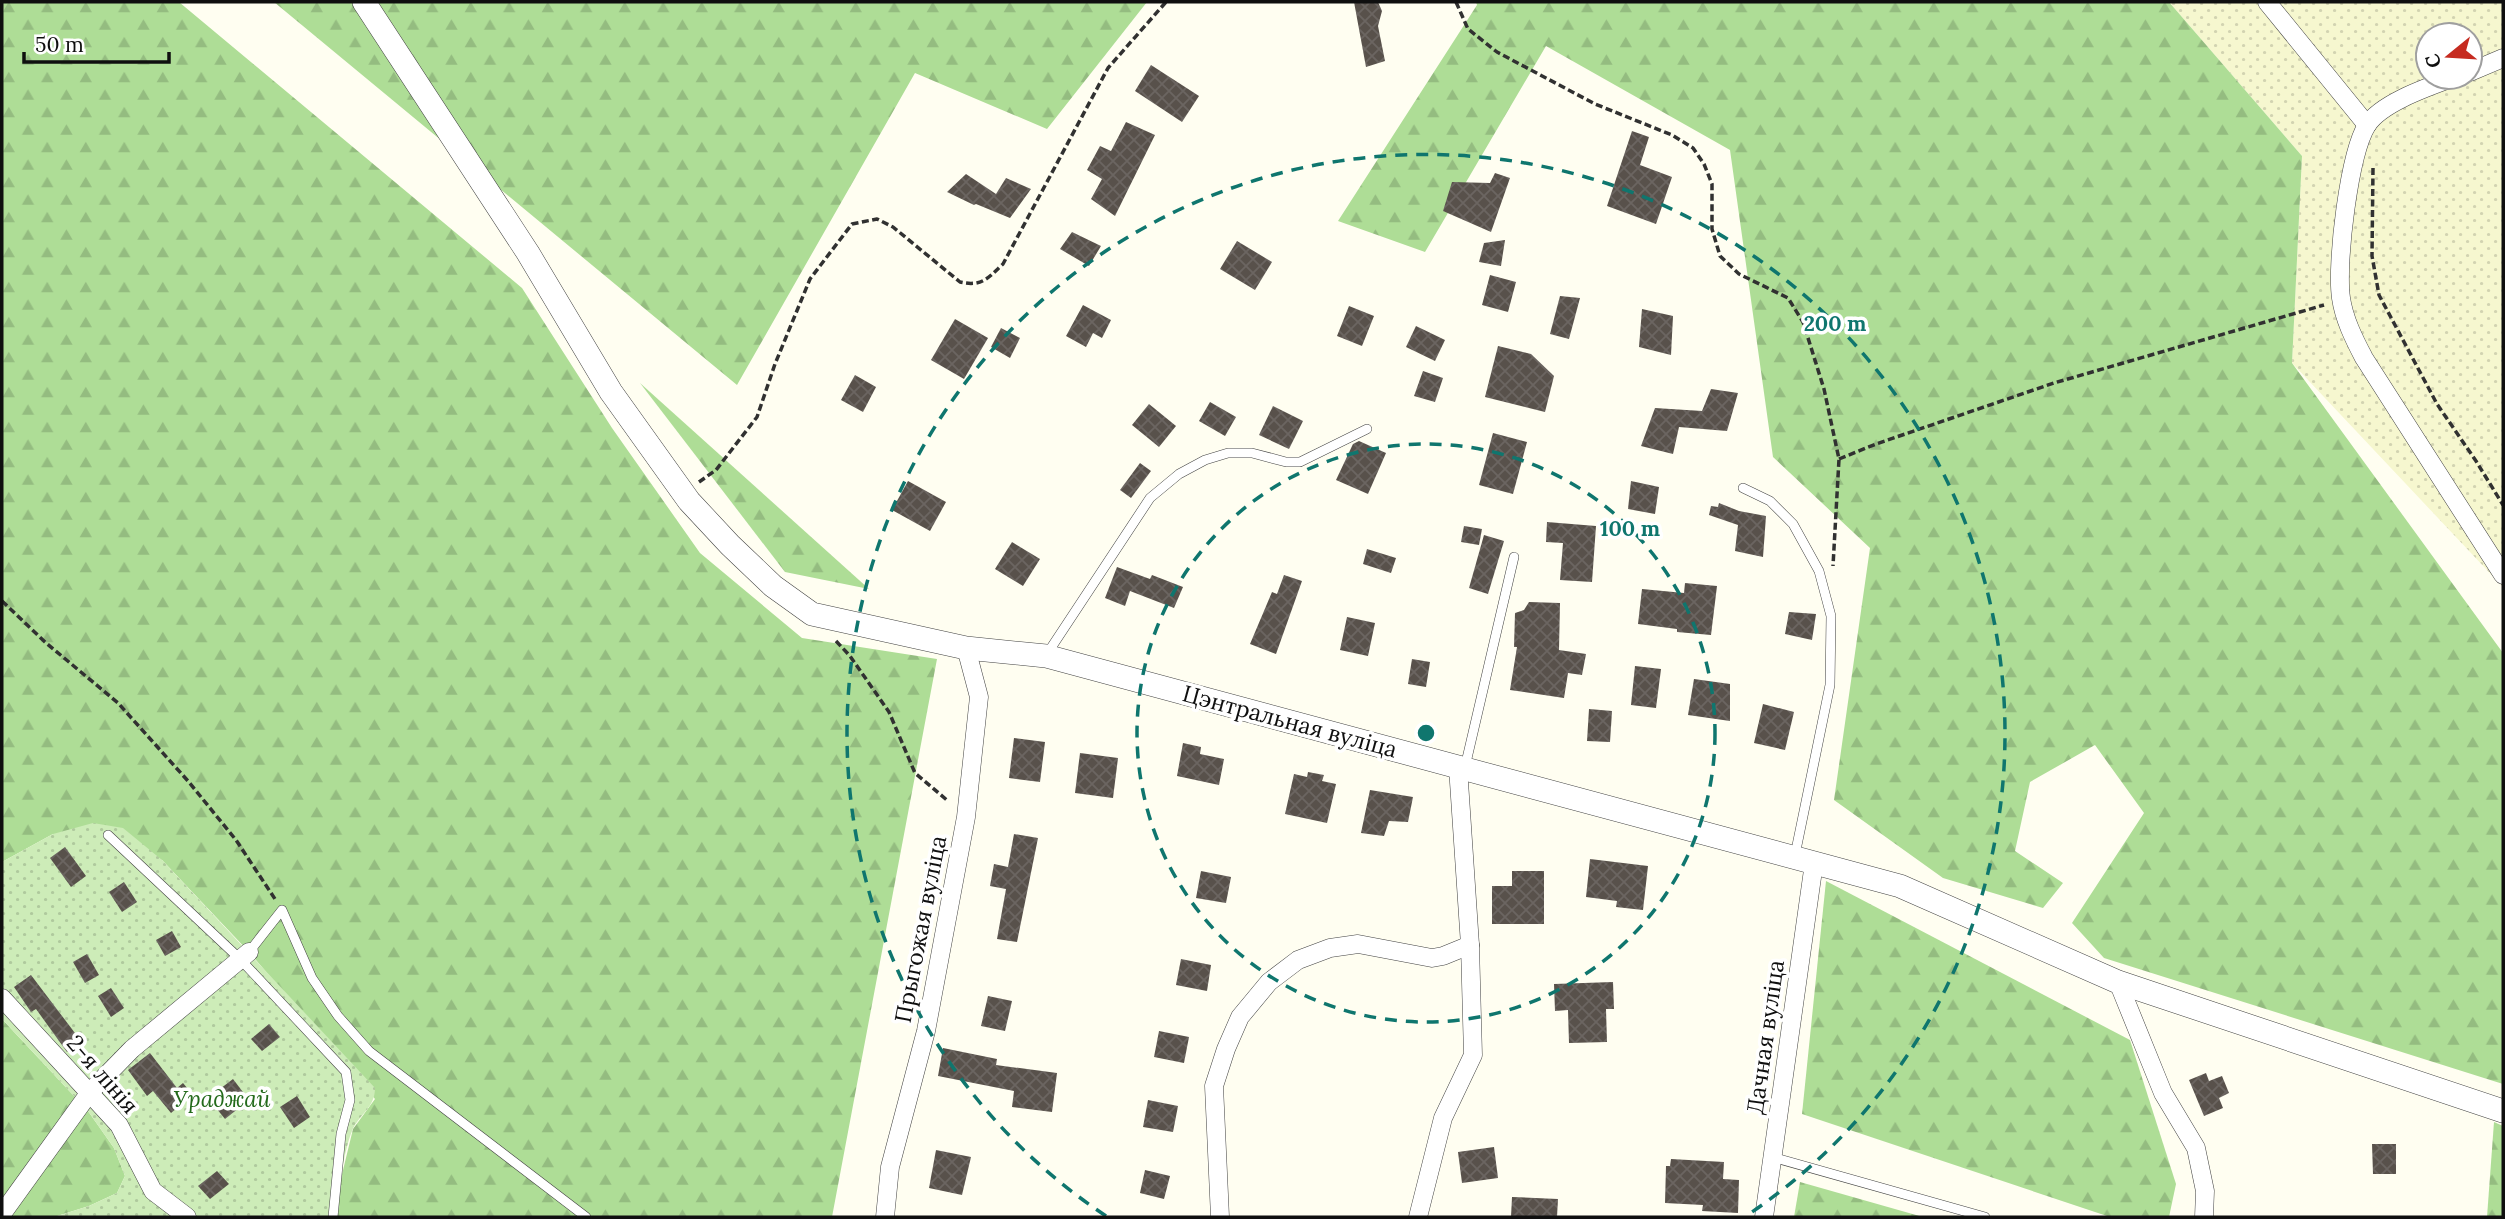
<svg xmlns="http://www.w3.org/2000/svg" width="2505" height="1219" viewBox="0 0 2505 1219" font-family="Lora,serif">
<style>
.farmland{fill:url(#farmland-dots);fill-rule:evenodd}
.forest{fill:url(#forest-firs)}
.garden{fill:url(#garden-dots)}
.building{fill:url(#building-cross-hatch)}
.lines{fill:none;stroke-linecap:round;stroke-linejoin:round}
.service-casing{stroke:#424242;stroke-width:10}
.minor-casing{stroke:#424242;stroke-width:19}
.tertiary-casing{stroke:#424242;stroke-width:24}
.path{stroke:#313131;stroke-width:3.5;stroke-dasharray:7 3.5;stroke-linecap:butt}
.service{stroke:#fff;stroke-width:9}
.minor{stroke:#fff;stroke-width:18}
.tertiary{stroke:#fff;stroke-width:23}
.ring{fill:none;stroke:#0f766e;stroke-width:3.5;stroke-dasharray:12 9}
.labels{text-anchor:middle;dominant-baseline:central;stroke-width:7;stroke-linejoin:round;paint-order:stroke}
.street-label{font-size:23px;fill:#0f0f0f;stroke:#fff}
.park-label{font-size:23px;font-style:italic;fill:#236a1b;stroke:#fff}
.centre{fill:#0f766e;stroke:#fff;stroke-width:3.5}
.ring-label{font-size:21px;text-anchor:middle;font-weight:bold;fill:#0f766e;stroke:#fff;stroke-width:7;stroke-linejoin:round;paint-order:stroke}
</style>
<defs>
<pattern id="farmland-dots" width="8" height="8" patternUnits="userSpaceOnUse" patternTransform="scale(1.75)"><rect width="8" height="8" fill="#f6f7cf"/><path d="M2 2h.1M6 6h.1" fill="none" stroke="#d2d3b1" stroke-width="1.8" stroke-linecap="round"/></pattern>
<pattern id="forest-firs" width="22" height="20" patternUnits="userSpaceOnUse" patternTransform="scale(1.75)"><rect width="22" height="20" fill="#aedd96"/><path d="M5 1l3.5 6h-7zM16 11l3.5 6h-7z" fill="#94bc80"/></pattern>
<pattern id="garden-dots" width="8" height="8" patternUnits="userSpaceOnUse" patternTransform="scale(1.75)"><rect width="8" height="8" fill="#cdecb8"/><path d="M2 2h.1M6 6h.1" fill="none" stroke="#afc99d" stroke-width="1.8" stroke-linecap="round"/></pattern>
<pattern id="building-cross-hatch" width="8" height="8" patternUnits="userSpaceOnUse" patternTransform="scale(1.75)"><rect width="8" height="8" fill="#58514b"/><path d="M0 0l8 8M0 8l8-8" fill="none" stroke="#6b6561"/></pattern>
</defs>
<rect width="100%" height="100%" fill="#fffef1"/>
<path class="farmland" d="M2169,2H2503V587L2292,363L2302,156ZM2428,35H2470V77H2428Z"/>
<g class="forest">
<path d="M2,2H179L522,288L612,428L700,553L802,638L937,659L832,1217H337L335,1203L353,1129L375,1099L249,952L162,860L53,834L2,862Z"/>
<path d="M274,2H1147L1047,129L915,73L737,385Z"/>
<path d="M1476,2H2169L2302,156L2292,363L2503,653V1084L2104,958L2072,923L2144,813L2095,745L2030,782L2015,851L2063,883L2043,908L1943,878L1834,800L1870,548L1773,457L1730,150L1546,46L1425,252L1338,221L1477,5Z"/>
<path d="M640,383L869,589L785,572Z"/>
<path d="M1826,881L2130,1040L2176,1184L2169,1217H2110L1802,1114Z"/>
<path d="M2,1019L88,1111L114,1148L125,1176L117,1193L89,1206L54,1217H2Z"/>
<path d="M2494,1122L2503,1126V1217H2487Z"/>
<path d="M1800,1182L1923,1217H1794Z"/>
</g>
<path class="garden" d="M93,823L123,828L162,860L375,1088C375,1108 359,1114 352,1131C345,1148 335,1199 337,1217H54L89,1206L117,1193L125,1176L114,1148L88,1111L2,1019V862L53,834Z"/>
<g class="building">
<path d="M1354,2H1378L1382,11L1378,26L1385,61L1366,67Z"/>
<path d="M1151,65L1199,96L1182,122L1135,91Z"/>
<path d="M1126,122L1155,135L1115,216L1091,199L1102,179L1087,170L1100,146L1111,151Z"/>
<path d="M1632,131L1649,137L1640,165L1672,177L1656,224L1607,206Z"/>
<path d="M1495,173L1510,178L1491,232L1443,211L1452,182L1490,183Z"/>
<path d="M966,174L996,194L1006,178L1031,189L1010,218L976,204L974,205L947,192Z"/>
<path d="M1072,232L1101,246L1089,266L1060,249Z"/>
<path d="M1505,240L1501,266L1479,262L1484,243Z"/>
<path d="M1237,241L1272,262L1255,290L1220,269Z"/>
<path d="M1490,275L1516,282L1508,312L1482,305Z"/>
<path d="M1560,296L1580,298L1569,339L1550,334Z"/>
<path d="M1083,305L1111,320L1102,338L1093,333L1086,347L1066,336Z"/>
<path d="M1349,306L1374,316L1362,346L1337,336Z"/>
<path d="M1642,309L1673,316L1671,355L1639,347Z"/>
<path d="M955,319L988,338L964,379L931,360Z"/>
<path d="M1416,326L1445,340L1435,361L1406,347Z"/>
<path d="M1001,328L1020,338L1010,358L991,347Z"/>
<path d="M1498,346L1531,354L1554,376L1545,412L1485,397Z"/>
<path d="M1423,371L1443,378L1435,402L1414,396Z"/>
<path d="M855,375L876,387L863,412L841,400Z"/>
<path d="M1711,389L1738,393L1727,431L1679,427L1673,454L1641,446L1655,408L1702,411Z"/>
<path d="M1210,402L1236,417L1225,436L1199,421Z"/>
<path d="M1149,404L1176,426L1159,447L1132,425Z"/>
<path d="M1273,406L1303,421L1289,449L1259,435Z"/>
<path d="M1493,433L1527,442L1513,494L1479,485Z"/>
<path d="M1359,441L1386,453L1368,494L1336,480L1353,444Z"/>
<path d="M1140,463L1151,471L1131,498L1120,490Z"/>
<path d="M908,481L946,502L930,531L892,510Z"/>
<path d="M1631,481L1659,487L1655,514L1628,509Z"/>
<path d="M1719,503L1739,511L1766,516L1763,557L1735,551L1738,525L1709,515L1711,506L1718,507Z"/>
<path d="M1547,522L1596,526L1592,582L1560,580L1563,543L1546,542Z"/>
<path d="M1464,526L1482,529L1479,545L1461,542Z"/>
<path d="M1484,535L1504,541L1488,594L1469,588Z"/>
<path d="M1012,542L1040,559L1023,586L995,569Z"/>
<path d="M1367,549L1396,558L1391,573L1363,564Z"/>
<path d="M1117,567L1150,579L1152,575L1183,587L1174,608L1130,591L1125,606L1105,598Z"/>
<path d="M1284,575L1302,581L1276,654L1250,644L1272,592L1277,594Z"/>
<path d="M1685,583L1717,586L1711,635L1677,632V629L1638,624L1642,589L1684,593Z"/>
<path d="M1529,602L1560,603L1559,650L1586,654L1582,675L1568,673L1564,698L1510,690L1517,647H1514L1515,613L1524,610Z"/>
<path d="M1789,612L1816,614L1812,640L1785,634Z"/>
<path d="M1347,617L1375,623L1368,656L1340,650Z"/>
<path d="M1412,659L1430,662L1426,687L1408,684Z"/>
<path d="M1635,666L1661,669L1656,708L1631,705Z"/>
<path d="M1694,679L1730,684V721L1688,715Z"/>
<path d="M1763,704L1794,712L1785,750L1754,743Z"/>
<path d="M1589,709L1612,711L1610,742L1587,741Z"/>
<path d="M1014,738L1045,742L1040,782L1009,778Z"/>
<path d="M1183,743L1201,747L1200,754L1224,759L1219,785L1177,776Z"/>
<path d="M1080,753L1118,758L1113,798L1075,793Z"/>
<path d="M1308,772L1324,775L1322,781L1336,784L1327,823L1285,814L1294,774L1307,777Z"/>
<path d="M1370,790L1413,797L1408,822L1389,821L1384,836L1361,833Z"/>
<path d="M1014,834L1038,838L1017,942L997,939L1006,889L990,886L994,864L1008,867Z"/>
<path d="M65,847L86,876L71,887L50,858Z"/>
<path d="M1590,859L1648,866L1643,910L1616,907L1617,901L1586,897Z"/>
<path d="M1201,871L1231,877L1226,903L1196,898Z"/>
<path d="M1512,871H1544V924H1492V886H1512Z"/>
<path d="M124,882L137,902L122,912L109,892Z"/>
<path d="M172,931L181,947L165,956L156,940Z"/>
<path d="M87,954L99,975L85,983L73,962Z"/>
<path d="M1181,959L1211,965L1207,991L1176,985Z"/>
<path d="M31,975L81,1041L67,1052L36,1009L31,1012L14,987Z"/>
<path d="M1613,982L1614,1009H1606L1607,1042L1569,1043L1568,1010L1555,1011L1554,984Z"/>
<path d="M111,988L124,1008L111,1017L98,996Z"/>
<path d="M988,996L1012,1001L1005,1031L981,1026Z"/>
<path d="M269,1024L280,1037L262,1051L251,1039Z"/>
<path d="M1159,1031L1189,1037L1184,1063L1154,1057Z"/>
<path d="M943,1048L997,1059L996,1065L1057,1073L1052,1112L1012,1107L1014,1091L938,1076Z"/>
<path d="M150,1053L177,1088L183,1083L193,1095L171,1113L153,1091L147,1096L128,1070Z"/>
<path d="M2206,1073L2209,1081L2222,1076L2229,1093L2219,1098L2223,1108L2204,1116L2189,1080Z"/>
<path d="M233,1079L249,1100L225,1119L208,1098Z"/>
<path d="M297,1096L310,1117L294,1128L280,1107Z"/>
<path d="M1148,1100L1178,1106L1173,1132L1143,1127Z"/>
<path d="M2372,1144H2396V1174H2373Z"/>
<path d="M1494,1147L1498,1178L1462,1183L1458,1152Z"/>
<path d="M936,1150L971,1157L962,1195L929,1188Z"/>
<path d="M1671,1159L1724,1162L1723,1179L1739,1180L1738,1213L1702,1211L1703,1205L1665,1203L1666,1166H1670Z"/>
<path d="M1145,1170L1170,1176L1164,1199L1140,1193Z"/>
<path d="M217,1171L229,1184L210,1199L198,1186Z"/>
<path d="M1512,1197L1558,1199L1557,1217H1511Z"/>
</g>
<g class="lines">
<g class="service-casing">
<g id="service">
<path d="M1743,488L1770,501L1793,524L1819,571L1831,616L1830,685L1795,855"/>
<path d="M1047,654L1150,498L1179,474L1205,460L1228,453H1252L1286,462H1300L1367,429"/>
<path d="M1465,767L1514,557"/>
<path d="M108,835L240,959L346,1072L350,1100L341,1134L333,1217"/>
<path d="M249,952L282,910L312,978L338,1016L369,1051L586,1217"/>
<path d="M1772,1157L1985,1217"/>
</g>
</g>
<g class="minor-casing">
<g id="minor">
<path d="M2267,2L2367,125"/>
<path d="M2470,72L2503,58"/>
<path d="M2455,77C2431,86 2382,102 2367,125C2349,154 2336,263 2341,298C2344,319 2354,339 2364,358L2503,575"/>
<path d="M2118,982L2163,1093L2196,1148L2205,1191L2204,1217"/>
<path d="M2,998L119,1125L153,1191L187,1217"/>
<path d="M2,1214L90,1092L132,1049L249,952"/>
<path d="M885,1217L890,1167L926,1031L966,817L979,697L966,648"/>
<path d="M1220,1217L1214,1086L1226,1049L1240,1017L1269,982L1298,960L1330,948L1358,944L1432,958L1443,956L1470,945"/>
<path d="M1418,1217L1443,1118L1473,1055L1470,945L1458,767"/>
<path d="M1764,1217L1814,863"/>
</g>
</g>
<g class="tertiary-casing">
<path id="tertiary" d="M364,2L528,253L611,392L689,501L730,545L773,586L812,614L966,648L1046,656L1900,886L2118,982L2503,1111"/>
</g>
<g class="path">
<path d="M1456,2L1468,29L1497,52L1595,104L1672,135L1693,148L1704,164L1712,184V229L1720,256L1739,274L1788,298L1803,322L1824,389L1839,459L1833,566"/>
<path d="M2373,168L2372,256L2379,295L2437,404L2476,461L2503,505"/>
<path d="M1839,459L1876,444L2054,383L2324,305"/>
<path d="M699,482L716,470L757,417L775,364L810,279L852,224L877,219L893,227L960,282C982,287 988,278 1003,264L1108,68L1166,2"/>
<path d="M2,601L45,642L118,703L188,781L236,840L275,899"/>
<path d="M836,641L850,656L889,712L915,773L948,801"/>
</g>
<use href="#service" class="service"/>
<use href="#minor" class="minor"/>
<use href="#tertiary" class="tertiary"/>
</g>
<g class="ring">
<circle cx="1426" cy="733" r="289"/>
<path d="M1106 1216A579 579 0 1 1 1746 1216"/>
</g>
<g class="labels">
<g class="street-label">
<text transform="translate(1290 721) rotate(15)">Цэнтральная вуліца</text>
<text transform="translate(920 929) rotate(-79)">Прыгожая вуліца</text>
<text transform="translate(1765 1037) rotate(-82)">Дачная вуліца</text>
<text transform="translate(103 1074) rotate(49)">2-я лінія</text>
</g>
<g class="park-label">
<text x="222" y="1098">Ураджай</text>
</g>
</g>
<circle cx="1426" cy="733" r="10" class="centre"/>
<g class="ring-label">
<text x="1835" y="331">200 m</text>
<text x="1630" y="536">100 m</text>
</g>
<rect width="2505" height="1219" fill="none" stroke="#0f0f0f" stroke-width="7"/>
<g transform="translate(2449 56) rotate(252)"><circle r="33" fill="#ffffff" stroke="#9f9f9f" stroke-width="2"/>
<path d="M0-5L12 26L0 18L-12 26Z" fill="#c62b20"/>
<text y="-10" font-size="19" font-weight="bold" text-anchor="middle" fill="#0f0f0f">С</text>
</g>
<path d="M24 52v10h145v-10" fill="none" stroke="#0f0f0f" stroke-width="3.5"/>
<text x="35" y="52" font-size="21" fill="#0f0f0f" stroke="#ffffff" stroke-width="5" paint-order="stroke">50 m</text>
</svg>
